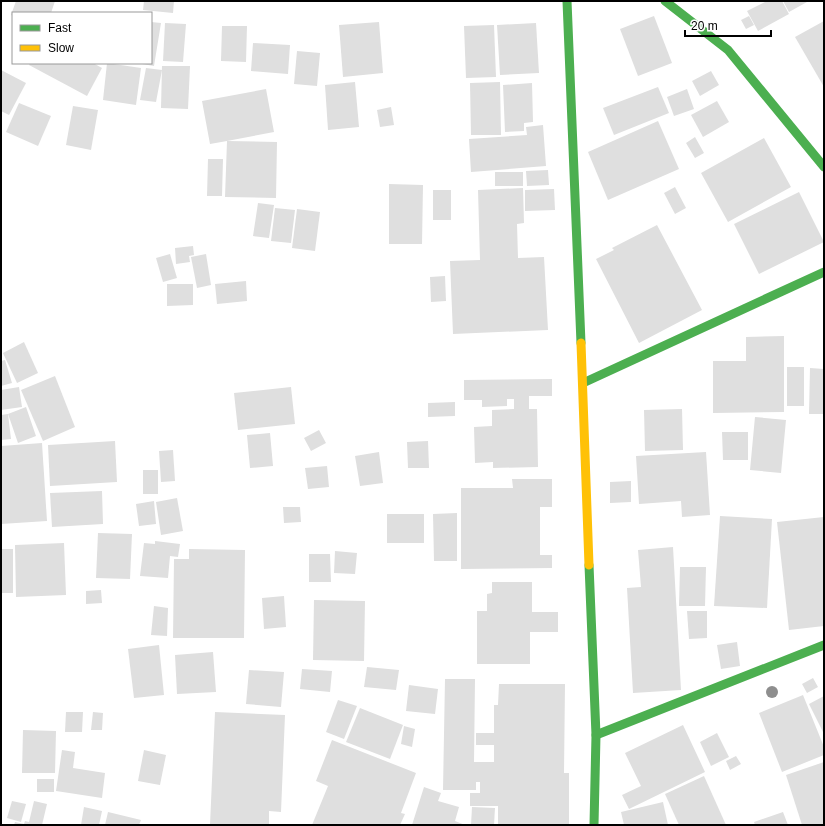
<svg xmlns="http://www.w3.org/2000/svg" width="825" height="826" viewBox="0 0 825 826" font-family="Arial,sans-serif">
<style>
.building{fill:#dfdfdf}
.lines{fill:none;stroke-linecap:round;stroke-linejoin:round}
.fast{stroke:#4caf50;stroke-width:9}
.slow{stroke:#ffc107;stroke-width:9}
.tree{fill:#8e8e8e}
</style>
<rect width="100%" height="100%" fill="#fff"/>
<g class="building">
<path d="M16,1H55L51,13H13V16L11,15Z"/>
<path d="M144,1H174L173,13L143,10Z"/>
<path d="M767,1H782L789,14L758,31L747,11Z"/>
<path d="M783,1H806L807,2L789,12Z"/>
<path d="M654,16L672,63L638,76L620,29Z"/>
<path d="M749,16L754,25L746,29L741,20Z"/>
<path d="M824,21V87L795,37Z"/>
<path d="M151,22L161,23L154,66L142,64L151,63Z"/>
<path d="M379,22L383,73L343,77L339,25Z"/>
<path d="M165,23L186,24L183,62L163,61Z"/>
<path d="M536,23L539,73L500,75L497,25Z"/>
<path d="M494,25L496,77L466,78L464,26Z"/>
<path d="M222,26H247L246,62L221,61Z"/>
<path d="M253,43L290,45L288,74L251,71Z"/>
<path d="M297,51L320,53L317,86L294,84Z"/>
<path d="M30,63H93L102,68L87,96L29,65Z"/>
<path d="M107,63L141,68L136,105L103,100Z"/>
<path d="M162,66H190L188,109L161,108Z"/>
<path d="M146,68L162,70L156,102L140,100Z"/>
<path d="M1,70L26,83L9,115L1,111Z"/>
<path d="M711,71L719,85L700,96L692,81Z"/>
<path d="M355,82L359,127L328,130L325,85Z"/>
<path d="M500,82L501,135H471L470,83Z"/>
<path d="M532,83L533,122L524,123V131L505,132L503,85Z"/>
<path d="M658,87L669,113L614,135L603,108Z"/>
<path d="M266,89L274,132L227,141L277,142L276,198L225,197L227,141L210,144L202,101Z"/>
<path d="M687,89L694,109L674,116L667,97Z"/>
<path d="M717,101L729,122L703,137L691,115Z"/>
<path d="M19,103L51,116L38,146L6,132Z"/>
<path d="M73,106L98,110L91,150L66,145Z"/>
<path d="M391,107L394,125L380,127L377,110Z"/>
<path d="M658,121L679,169L608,200L588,152Z"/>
<path d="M543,125L546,166L471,172L469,139L527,135L526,127Z"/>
<path d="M695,137L704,153L695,158L686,143Z"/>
<path d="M764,138L791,187L728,222L701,173Z"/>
<path d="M208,159H223L222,196H207Z"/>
<path d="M548,170L549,185L527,186L526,171Z"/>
<rect x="495" y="172" width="28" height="14"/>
<path d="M389,184L423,185L422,244H389Z"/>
<path d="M675,187L686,208L675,214L664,193Z"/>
<path d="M523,188L524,223L517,224L518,258L544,257L548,330L453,334L450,261L480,260L478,190Z"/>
<path d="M554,189L555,210L525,211V190Z"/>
<rect x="433" y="190" width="18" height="30"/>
<path d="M799,192L824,242L759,274L734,224Z"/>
<path d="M258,203L274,205L269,238L253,236Z"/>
<path d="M275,208L295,210L291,243L271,241Z"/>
<path d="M297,209L320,212L315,251L292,248Z"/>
<path d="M657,225L702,310L639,343L596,259L614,250L612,248Z"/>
<path d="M193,246L194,255L189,256L190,262L176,264L175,248Z"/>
<path d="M170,254L177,278L163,282L156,258Z"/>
<path d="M206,254L211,285L197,288L191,257Z"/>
<path d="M445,276L446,301L431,302L430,277Z"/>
<path d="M246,281L247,301L217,304L215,284Z"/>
<path d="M167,284H193V305L167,306Z"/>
<path d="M784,336V412L713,413V361H746V337Z"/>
<path d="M24,342L38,373L17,383L3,353Z"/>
<path d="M5,360L12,383L1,386V361Z"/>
<rect x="787" y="367" width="17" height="39"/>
<path d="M810,368L824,369V414H809Z"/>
<path d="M55,376L75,427L43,441L21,390Z"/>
<path d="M552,379V396H529V409H537L538,467L493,468V462L475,463L474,427L492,426V410L514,409V399H507V406L482,407V400H464V380Z"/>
<path d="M19,387L22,407L1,410V390Z"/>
<path d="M291,387L295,424L238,430L234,393Z"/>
<path d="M455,402V416L428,417V403Z"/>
<path d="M26,407L36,436L18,443L8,414Z"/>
<path d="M682,409L683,450L645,451L644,410Z"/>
<path d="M8,414L11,439L1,440V415Z"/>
<path d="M755,417L786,420L781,473L750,470Z"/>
<path d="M319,430L326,443L311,451L304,438Z"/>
<path d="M722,432H748V460H723Z"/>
<path d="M270,433L273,466L250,468L247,435Z"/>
<path d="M115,441L117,482L50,486L48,445Z"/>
<path d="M428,441L429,468H408L407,442Z"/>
<path d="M42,443L47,521L1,524V446Z"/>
<path d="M173,450L175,481L161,482L159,451Z"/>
<path d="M379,452L383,483L360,486L355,456Z"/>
<path d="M706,452L710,515L682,517L681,501L639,504L636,456Z"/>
<path d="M327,466L329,487L308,489L305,468Z"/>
<rect x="143" y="470" width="15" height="24"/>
<path d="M512,479H552V507H540V555H552V568L461,569V488H513Z"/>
<path d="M631,481V502L610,503V482Z"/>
<path d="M102,491L103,524L52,527L50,493Z"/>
<path d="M177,498L183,531L161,535L156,502Z"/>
<path d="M154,501L156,524L139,526L136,504Z"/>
<path d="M283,507H300L301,522L284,523Z"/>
<path d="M457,513V561H434L433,514Z"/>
<rect x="387" y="514" width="37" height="29"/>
<path d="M720,516L772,519L767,608L714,606Z"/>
<path d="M824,517V626L789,630L777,522Z"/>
<path d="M98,533L132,534L130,579L96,578Z"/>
<path d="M155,541L180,544L178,557L170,556L168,578L140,576L144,543L155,544Z"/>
<path d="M64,543L66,595L16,597L15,545Z"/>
<path d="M673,547L681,690L633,693L627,588L641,587L638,550Z"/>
<rect x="1" y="549" width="12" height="44"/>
<path d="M189,549L245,550L244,638H173L174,559H189Z"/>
<path d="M335,551L357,553L355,574L334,573Z"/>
<path d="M309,554H330L331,582H309Z"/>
<path d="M680,567H706L705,606H679Z"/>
<path d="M492,582H532V612H558V632H530V664H477V611H487V594L492,593Z"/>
<path d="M101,590L102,603L86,604V591Z"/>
<path d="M284,596L286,627L264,629L262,598Z"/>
<path d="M314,600L365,601L364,661L313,660Z"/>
<path d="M154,606L168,608L167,636L151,635Z"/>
<path d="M687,611H707V638L689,639Z"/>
<path d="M737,642L740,666L721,669L717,645Z"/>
<path d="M159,645L164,695L134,698L128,649Z"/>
<path d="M213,652L216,692L177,694L175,655Z"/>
<path d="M367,667L399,670L396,690L364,687Z"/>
<path d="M302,669L332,671L330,692L300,689Z"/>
<path d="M249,670L284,672L281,707L246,704Z"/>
<path d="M813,678L818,687L807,693L802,684Z"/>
<path d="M445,679H475L474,762H494V745H476V733H494V705H498L499,684H565L564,773H569V825H498V806H470V793H480V782H476V790H443Z"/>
<path d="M409,685L438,689L435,714L406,711Z"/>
<path d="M803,695L824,747V755L782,772L759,713Z"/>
<path d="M824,696V734L809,704Z"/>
<path d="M338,700L357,706L344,739L326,732Z"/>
<path d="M360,708L403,725L390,759L346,742Z"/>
<path d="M66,712H83L82,732H65Z"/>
<path d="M93,712L103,713L102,730H91Z"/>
<path d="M215,712L285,715L281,812L269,811V825H210Z"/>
<path d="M683,725L705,772L629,809L622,795L641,786L625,753Z"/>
<path d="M404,726L415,729L412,747L401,744Z"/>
<path d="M23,730L56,731L55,773H22Z"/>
<path d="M717,733L729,757L711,766L700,742Z"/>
<path d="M332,740L416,773L401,813L405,814L400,825H312L328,786L316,781Z"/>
<path d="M62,750L75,752L73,768L105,773L102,798L56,791Z"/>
<path d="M144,750L166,755L160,785L138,781Z"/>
<path d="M736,756L741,764L730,770L726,761Z"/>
<path d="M824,762V825H802L786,775Z"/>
<path d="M704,776L726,825H679L665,794Z"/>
<rect x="37" y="779" width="17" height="13"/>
<path d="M424,787L441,793L438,801L459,807L455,821L465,825H412Z"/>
<path d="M12,801L26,804L21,822L7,818Z"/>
<path d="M34,801L47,804L42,825H14L15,822L24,824L25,821L29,822Z"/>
<path d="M663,802L668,825H624L621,812Z"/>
<path d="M84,807L102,811L99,825H81Z"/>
<path d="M472,807L495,808L494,825H471Z"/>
<path d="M108,812L141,820L139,825H105Z"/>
<path d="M783,812L788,825H755L754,822Z"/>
</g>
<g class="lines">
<g class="fast">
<path d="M567,1L581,343"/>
<path d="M665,1L728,50L824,167"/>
<path d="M583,383L824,272"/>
<path d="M589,565L596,735L594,825"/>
<path d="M596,735L824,645"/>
</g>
<path class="slow" d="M581,343L589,565"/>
</g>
<circle class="tree" cx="772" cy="692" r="6"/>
<rect width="825" height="826" fill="none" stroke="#000000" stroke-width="4"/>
<rect x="12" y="12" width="140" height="52" fill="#ffffff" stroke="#999999"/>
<rect x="20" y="25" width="20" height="6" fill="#4caf50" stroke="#999999"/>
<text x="48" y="32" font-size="12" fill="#000000">Fast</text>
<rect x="20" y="45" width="20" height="6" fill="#ffc107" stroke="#999999"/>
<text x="48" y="52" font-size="12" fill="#000000">Slow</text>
<path d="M685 30v6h86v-6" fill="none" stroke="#000000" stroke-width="2"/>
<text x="691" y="30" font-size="12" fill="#000000" stroke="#ffffff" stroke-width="3" paint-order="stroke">20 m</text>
</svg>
